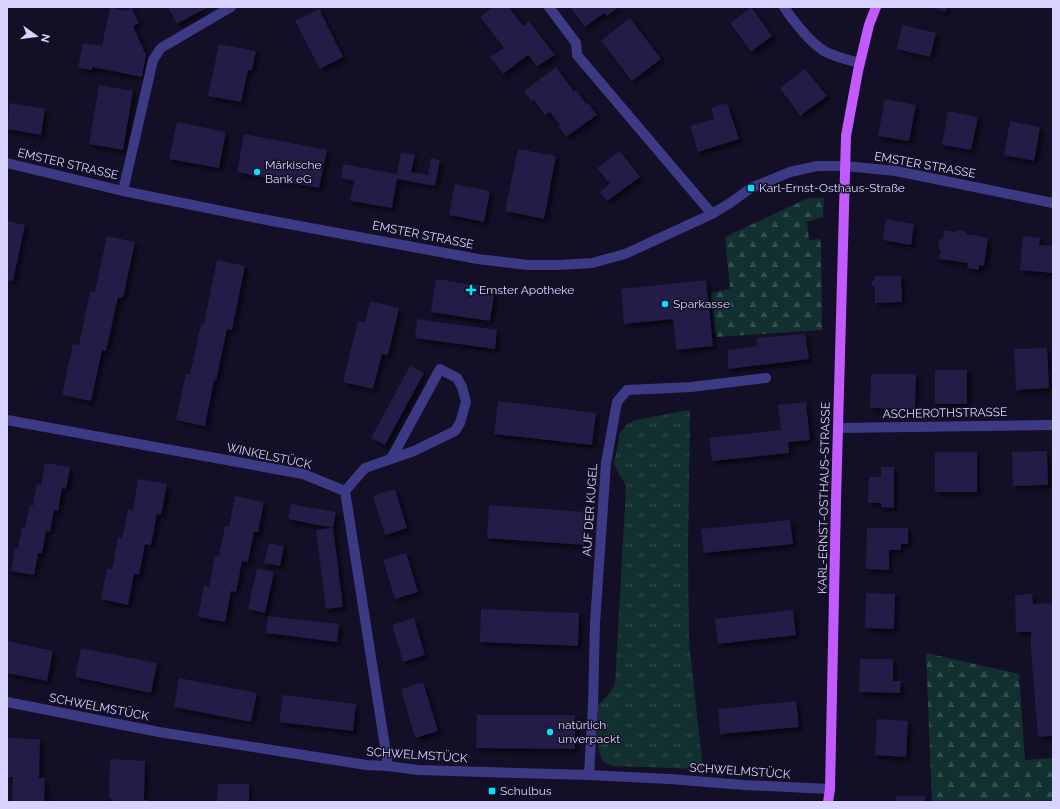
<svg xmlns="http://www.w3.org/2000/svg" width="1060" height="809" viewBox="0 0 1060 809" font-family="Raleway,sans-serif">
<style>
.forest{fill:url(#forest-firs)}
.park{fill:url(#park-tufts)}
.building{fill:#241b47;filter:url(#shadow)}
.lines{fill:none;stroke-linecap:round;stroke-linejoin:round}
.minor{stroke:#3d3a85;stroke-width:10}
.major{stroke:#c25bff;stroke-width:10}
.poi-dot{fill:#00e5ff;stroke:#130f26;stroke-width:1.5}
.labels{text-anchor:middle;dominant-baseline:central;stroke-width:3;stroke-linejoin:round;paint-order:stroke}
.street-label{font-size:12px;fill:#d9d4ff;stroke:#130f26}
.poi-label{font-size:12px;fill:#d9d4ff;stroke:#130f26;text-anchor:start}
</style>
<defs>
<pattern id="forest-firs" width="22" height="20" patternUnits="userSpaceOnUse"><rect width="22" height="20" fill="#12302f"/><path d="M5 1l3.5 6h-7zM16 11l3.5 6h-7z" fill="#344d4e"/></pattern>
<pattern id="park-tufts" width="24" height="20" patternUnits="userSpaceOnUse"><rect width="24" height="20" fill="#12302f"/><path d="M3 7l-1-3M5 7V3M7 7l1-3M15 17l-1-3M17 17v-4M19 17l1-3" fill="none" stroke="#344d4e"/></pattern>
<filter id="shadow"><feDropShadow dx="3.5" dy="3.5" stdDeviation="2" flood-color="#0009"/></filter>
</defs>
<rect width="100%" height="100%" fill="#130f26"/>
<g class="forest">
<path d="M808,198H824L823,217L807,222L809,240L821,239L822,330L716,337L711,293L730,289L725,237Z"/>
<path d="M926,653L1019,674L1025,760L1053,758V802H932Z"/>
</g>
<path class="park" d="M690,410L688,553L689,641L703,769L614,766C611,765 607,764 605,763C594,753 598,719 598,705L609,694L615,684L626,486L614,464L620,433L626,425L635,420Z"/>
<g class="building">
<path d="M110,7L126,11L131,7L139,23L133,26L146,55L142,77L92,67V70L78,68L83,43L102,46Z"/>
<path d="M168,7H208L177,24Z"/>
<path d="M493,7H509L523,26L529,21L555,55L537,66L528,55L503,74L490,57L504,48L480,17Z"/>
<path d="M570,7H619L607,16L604,13L585,27Z"/>
<path d="M751,7L772,36L751,52L730,23Z"/>
<path d="M933,7H948L945,12Z"/>
<path d="M319,9L343,57L320,69L295,21Z"/>
<path d="M630,18L661,59L632,81L601,41Z"/>
<path d="M902,25L936,33L930,57L897,49Z"/>
<path d="M219,44L256,51L252,70H248L241,102L208,96Z"/>
<path d="M556,67L574,92L576,90L587,105L588,103L597,115L566,137L559,127L560,125L550,112L545,115L534,100L532,102L524,91Z"/>
<path d="M805,69L827,96L800,116L780,88Z"/>
<path d="M99,85L133,91L123,150L89,144Z"/>
<path d="M885,99L916,105L909,141L878,136Z"/>
<path d="M10,103L45,109L41,135L7,129Z"/>
<path d="M727,103L739,139L698,152L690,126L714,119L711,108Z"/>
<path d="M948,111L978,117L971,150L942,145Z"/>
<path d="M1010,121L1040,127L1034,161L1004,155Z"/>
<path d="M177,122L226,132L219,168L169,159Z"/>
<path d="M244,134L327,150L319,188L237,172Z"/>
<path d="M518,149L556,156L544,219L505,211Z"/>
<path d="M620,151L640,177L607,201L600,192L610,184L597,168Z"/>
<path d="M401,152L415,155L411,172L428,175L431,158L440,160L435,186L397,179L392,208L350,201L354,181L341,178L343,164L397,174Z"/>
<path d="M455,184L490,191L484,222L449,215Z"/>
<path d="M886,219L914,224L911,245L883,240Z"/>
<path d="M7,221L25,225L13,281L7,280Z"/>
<path d="M944,230L955,232L958,230L965,231L967,234L988,238L984,266L979,265V270L967,268L968,263L939,259L941,250L938,249L940,238L943,239Z"/>
<path d="M107,236L135,242L123,298L118,297L106,351L102,350L91,401L62,395L73,344L79,345L90,291L95,292Z"/>
<path d="M1023,236L1040,238L1039,245L1053,246V273L1020,270Z"/>
<path d="M217,260L245,266L232,330L227,329L216,381L214,380L205,426L176,420L186,374L190,375L201,324H204Z"/>
<path d="M875,276H901L902,302L875,303V288L872,285V282L875,279Z"/>
<path d="M436,279L495,288L490,321L431,312Z"/>
<path d="M706,280L713,346L676,350L673,319L624,324L621,289Z"/>
<path d="M370,301L399,308L388,355L382,354L373,389L343,382L358,321L365,322Z"/>
<path d="M417,319L497,330L495,349L415,338Z"/>
<path d="M805,334L809,359L728,369V350L757,346V338Z"/>
<path d="M1047,348L1049,388L1016,390L1014,349Z"/>
<path d="M410,366L424,373L385,445L371,438Z"/>
<rect x="935" y="370" width="32" height="34"/>
<path d="M871,374H916L915,409L870,408Z"/>
<path d="M498,401L596,413L592,445L494,434Z"/>
<path d="M806,402L810,440L788,442L789,453L712,461L709,438L781,430L778,405Z"/>
<path d="M1047,451L1048,485L1013,486L1012,452Z"/>
<rect x="935" y="452" width="42" height="40"/>
<path d="M45,463L70,467L66,489L62,488L58,511L54,510L50,532L46,531L42,553H38L34,575L11,571L15,548L18,549L22,527L25,528L30,505L33,506L37,484L41,485Z"/>
<path d="M881,467H894V508L881,507V503H868L869,477H881Z"/>
<path d="M138,479L167,484L161,515L157,514L151,545L145,544L139,575L134,574L128,605L101,599L107,568L112,569L118,538L122,539L128,509L133,510Z"/>
<path d="M395,489L407,528L385,535L373,496Z"/>
<path d="M235,496L264,502L258,532H254L248,562L242,561L236,592L231,591L225,622L198,617L204,586L209,587L215,556H219L225,526L229,527Z"/>
<path d="M291,504L336,512L333,528L288,519Z"/>
<path d="M489,505L586,512L584,545L487,538Z"/>
<path d="M790,520L793,544L704,553L701,529Z"/>
<path d="M333,528L343,607L326,609L316,530Z"/>
<path d="M867,528H908V544H901V550H889V570L866,569Z"/>
<path d="M269,543L284,546L280,566L264,563Z"/>
<path d="M406,553L418,592L395,599L383,560Z"/>
<path d="M257,568L274,572L265,613L248,609Z"/>
<path d="M866,593L895,594L894,629L865,628Z"/>
<path d="M1032,594L1033,604L1053,603V627H1052L1053,736L1038,737L1031,651V632H1016L1015,595Z"/>
<path d="M481,609L579,613L578,646L480,642Z"/>
<path d="M793,610L796,635L718,644L715,619Z"/>
<path d="M268,616L339,624L337,642L266,633Z"/>
<path d="M414,618L425,655L403,662L392,625Z"/>
<path d="M7,641L53,651L47,681L7,673Z"/>
<path d="M81,648L157,663L151,693L75,677Z"/>
<path d="M860,659H893V681H901L900,693L859,692Z"/>
<path d="M179,678L257,693L251,722L174,707Z"/>
<path d="M423,682L438,731L415,738L401,689Z"/>
<path d="M283,695L356,704L353,731L279,722Z"/>
<path d="M796,701L799,727L720,734L718,709Z"/>
<path d="M477,715H575V749L476,748Z"/>
<path d="M877,719L908,721L906,757L875,755Z"/>
<path d="M8,738L40,739L39,778H45L44,802H12L13,777H7Z"/>
<path d="M110,759L145,761L144,800H149L148,802H113V799L109,798Z"/>
<path d="M218,784H249V802H217Z"/>
<rect x="896" y="796" width="29" height="6"/>
</g>
<g class="lines">
<g class="minor">
<path d="M549,7L576,43L577,55L712,214"/>
<path d="M784,7C793,21 810,42 824,51C835,57 848,60 860,63"/>
<path d="M7,163L123,191L267,220L478,259L528,265H558L592,263L625,254L712,214L730,203L751,188L790,172L817,166H845L896,171L1053,203"/>
<path d="M123,191L153,60L161,48L231,7"/>
<path d="M7,420L303,474L345,491L388,766"/>
<path d="M838,428L1053,425"/>
<path d="M345,491L365,468L414,451L455,431L460,423L466,402L462,387L457,378L440,369L391,459"/>
<path d="M7,702L159,732L366,765L388,766L418,770L589,775L670,779L744,785L830,789"/>
<path d="M589,775L593,705L595,623L606,463L617,402L627,390L691,387L766,378"/>
</g>
<path class="major" d="M828,802L830,789L836,500L846,136L858,71L869,25L876,7"/>
</g>
<g class="poi-dot">
<circle cx="257" cy="172" r="4"/>
<rect x="747" y="184" width="8" height="8" rx="2"/>
<path d="M469 284h4v4h4v4h-4v4h-4v-4h-4v-4h4z"/>
<circle cx="665" cy="304" r="4"/>
<circle cx="550" cy="732" r="4"/>
<rect x="488" y="787" width="8" height="8" rx="2"/>
</g>
<g class="labels">
<g class="street-label">
<text transform="translate(68 164) rotate(13)">EMSTER STRASSE</text>
<text transform="translate(925 165) rotate(10)">EMSTER STRASSE</text>
<text transform="translate(423 235) rotate(11)">EMSTER STRASSE</text>
<text transform="translate(945 413) rotate(-1)">ASCHEROTHSTRASSE</text>
<text transform="translate(269 456) rotate(12)">WINKELSTÜCK</text>
<text transform="translate(824 498) rotate(-89)">KARL-ERNST-OSTHAUS-STRASSE</text>
<text transform="translate(590 510) rotate(-86)">AUF DER KUGEL</text>
<text transform="translate(99 707) rotate(11)">SCHWELMSTÜCK</text>
<text transform="translate(417 755) rotate(4)">SCHWELMSTÜCK</text>
<text transform="translate(740 771) rotate(4)">SCHWELMSTÜCK</text>
</g>
<g class="poi-label">
<text x="265" y="165">Märkische<tspan x="265" dy="14">Bank eG</tspan></text>
<text x="759" y="188">Karl-Ernst-Osthaus-Straße</text>
<text x="479" y="290">Emster Apotheke</text>
<text x="673" y="304">Sparkasse</text>
<text x="558" y="725">natürlich<tspan x="558" dy="14">unverpackt</tspan></text>
<text x="500" y="791">Schulbus</text>
</g>
</g>
<rect width="1060" height="809" fill="none" stroke="#d9d4ff" stroke-width="16"/>
<g transform="translate(36 36) rotate(104)" stroke="#130f26" stroke-width="3" paint-order="stroke">
<path d="M0-3L7 15L0 10L-7 15Z" fill="#d9d4ff"/>
<text y="-6" font-size="11" font-weight="bold" text-anchor="middle" fill="#d9d4ff">N</text>
</g>
</svg>
